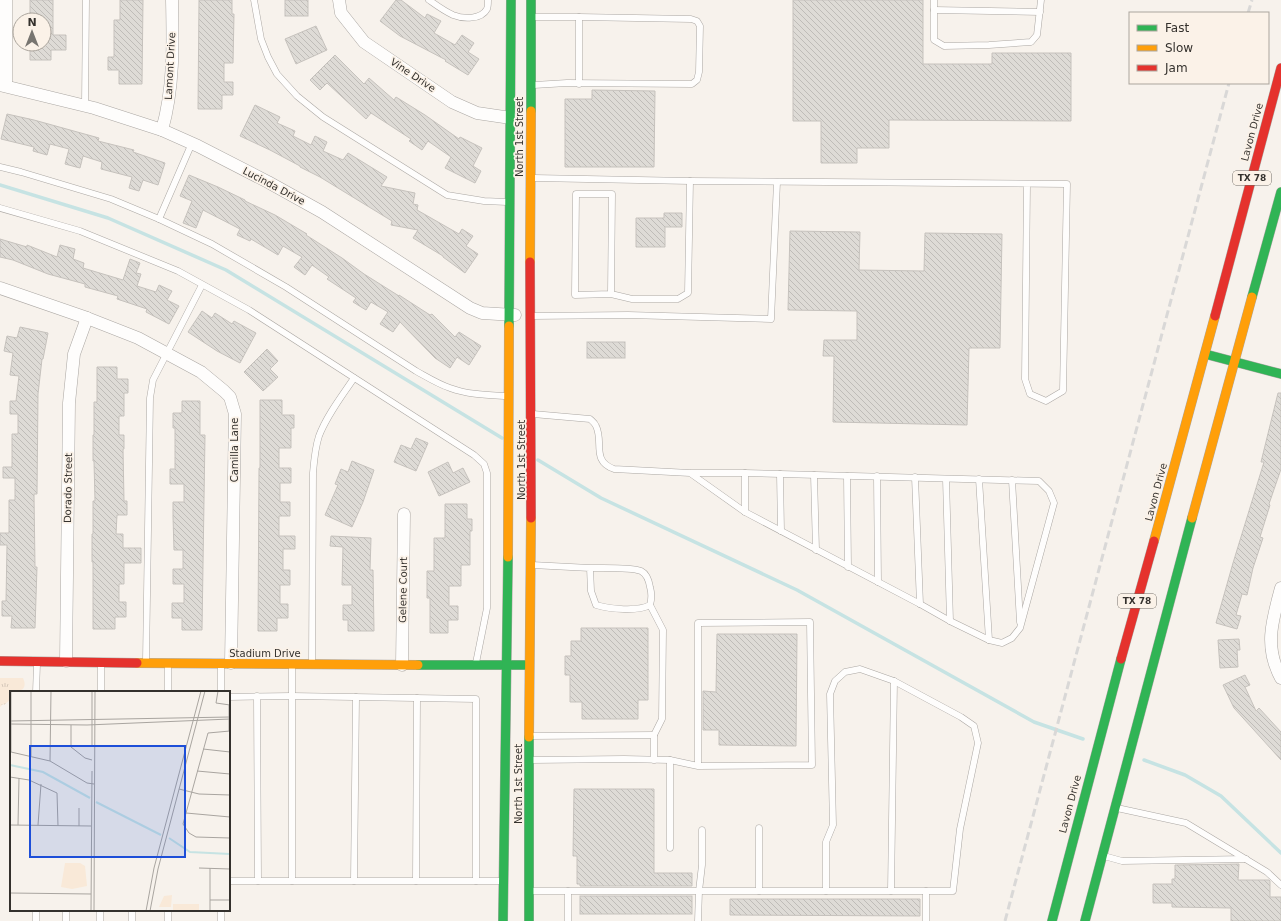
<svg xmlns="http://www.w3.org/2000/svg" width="1281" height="921" viewBox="0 0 1281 921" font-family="'DejaVu Sans',sans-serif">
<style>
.grass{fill:url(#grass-tufts)}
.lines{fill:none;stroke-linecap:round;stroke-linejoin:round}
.stream{stroke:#c6e3e3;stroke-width:3.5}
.building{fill:url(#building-back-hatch);stroke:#c6c2bd}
.lane-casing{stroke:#aba7a3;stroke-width:7}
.street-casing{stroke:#aba7a3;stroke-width:13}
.fast-casing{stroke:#aba7a3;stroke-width:10}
.slow-casing{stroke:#aba7a3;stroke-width:10}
.jam-casing{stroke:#aba7a3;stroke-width:10}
.lane{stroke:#fefdfc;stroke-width:6}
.street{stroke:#fefdfc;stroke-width:12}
.fast{stroke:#30b455;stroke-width:9}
.slow{stroke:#ff9f0a;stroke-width:9}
.jam{stroke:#e5322d;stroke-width:9}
.rail{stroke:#d9d8d7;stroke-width:3;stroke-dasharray:8 4;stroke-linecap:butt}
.labels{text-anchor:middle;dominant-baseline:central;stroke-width:3.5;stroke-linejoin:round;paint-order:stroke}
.shield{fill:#fbf2e8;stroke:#706b65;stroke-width:1}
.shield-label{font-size:9px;font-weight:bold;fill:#34312d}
.street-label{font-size:10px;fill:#34312d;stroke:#fbf2e8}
.inset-river{fill:none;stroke:#c6e3e3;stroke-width:2}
.inset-road{fill:none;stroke:#a9a5a0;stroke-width:1}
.view{fill:#1d4ed8;fill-opacity:0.15;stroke:#1d4ed8;stroke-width:2}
.inset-edge{fill:none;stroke:#34312d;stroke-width:2}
</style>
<defs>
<pattern id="grass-tufts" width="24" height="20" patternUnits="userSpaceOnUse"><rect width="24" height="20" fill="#f9e9d8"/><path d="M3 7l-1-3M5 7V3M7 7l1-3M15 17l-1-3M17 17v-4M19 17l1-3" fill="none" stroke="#d6c8ba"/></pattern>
<pattern id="building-back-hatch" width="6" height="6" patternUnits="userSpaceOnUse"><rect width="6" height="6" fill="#dedbd6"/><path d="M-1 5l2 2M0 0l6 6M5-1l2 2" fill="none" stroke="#bfbcb8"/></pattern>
</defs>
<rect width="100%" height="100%" fill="#f7f2ec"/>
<path class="grass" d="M0,678H23C28,689 21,692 11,692V699L4,705L3,704L0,707Z"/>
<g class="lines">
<g class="stream">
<path d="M0,185L108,218L226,270L502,438"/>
<path d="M538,460L601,498L797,590L1034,722L1083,739"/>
<path d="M1144,760L1185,775L1221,796L1281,853"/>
</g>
</g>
<g class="building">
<path d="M30,0H53V35H66V50H51V60H30V44H44V20H30Z"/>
<path d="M120,0H143L142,84H119V70H108V57H114V20H120Z"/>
<path d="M199,0H232V14H234L233,63H224V82H233V95H222V109H198Z"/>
<rect x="285" y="0" width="23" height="16"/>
<path d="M396,0H401L425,18L427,14L441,21L434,33L455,45L462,35L474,43L468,52L479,59L468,75L445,61L446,60L400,36L380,21Z"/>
<path d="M793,0H923V64H992V53H1071V121L889,120V148H857V163H821V121H793Z"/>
<path d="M316,26L327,50L296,64L285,39Z"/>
<path d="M335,55L364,84L369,78L394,100L396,97L425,115L459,139L460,137L482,148L473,166L481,171L475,183L445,168L451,157L428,141L422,150L409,141L411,139L371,113L366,119L327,83L320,90L310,80Z"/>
<path d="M592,90L655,91L654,167H565V99H592Z"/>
<path d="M255,105L280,117L277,123L295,131L293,136L311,145L315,136L327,142L323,151L343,160L348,153L387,177L381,186L415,193L413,204L418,205L417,210L459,234L462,229L473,236L466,246L478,254L465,273L443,257V256L413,238L418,230L391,225L392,221L320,177L300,167V166L270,150L240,136Z"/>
<path d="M7,114L34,120L99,138L98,141L134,150L133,152L165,163L158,185L143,180L139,191L129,188L132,177L101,169L102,162L83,156L80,168L65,164L69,149L50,144L47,155L33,151L34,147L1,139Z"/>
<path d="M189,175L218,187L245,200V201L275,215L307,234L306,235L342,258L364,274L399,296V295L430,315L432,314L455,337L459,332L481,346L469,365L457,357L450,368L435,358L400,322L393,332L380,324L388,312L371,302L366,310L353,302L356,298L327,279L329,277L312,265L305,275L294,267L302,257L283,246L278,255L251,239L250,241L237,235L240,229L203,210L196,228L183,223L192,201L180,196Z"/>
<path d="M664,213H682V227H665V247H636V218H664Z"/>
<path d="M790,231L860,232L859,270L924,271L925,233L1002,234L1000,348H969L967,425L833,422L834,356H823L824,340H857V311L788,310Z"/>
<path d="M0,239L27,247V245L57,257L60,245L75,249L73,259L84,263L83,268L123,280L130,259L140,263L136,273L141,274L137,286L156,292L159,285L172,291L167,300L179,306L169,324L146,312L147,309L117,299L118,296L85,287V284L48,274L13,260L0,257Z"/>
<path d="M202,311L212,318L215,313L232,324L234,321L256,333L240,363L217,351L188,332Z"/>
<path d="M20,327L48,333L43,359H42L38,394L37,494H34L35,567H37L35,628H11L12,616H2V601H6L7,545H0V533H9V500H15V478H3V467H12V434H18V414H10V401H16L19,376L10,375L13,353L4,351L7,336L17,338Z"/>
<rect x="587" y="342" width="38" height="16"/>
<path d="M267,349L278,361L270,369L278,377L263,391L244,372Z"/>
<path d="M97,367H117V379H128V393H124V416H119V435H124V449H123L124,501H127V515H117L116,534H123V548H141V563H124V584H119V602H126V617H115V629H93V562H92V534H93V501H95L94,461H93V435H94V402H97Z"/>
<path d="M1278,393H1281V469L1269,504L1270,505L1260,537L1263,538L1253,568L1247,595L1242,594L1236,615L1241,616L1237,629L1216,623L1233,563L1264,462H1261Z"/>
<path d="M260,400H282V415H294V428H291V448H279V468H291V483H280V502H290V516H279V536H295V549H283V570H290V585H280V604H288V618H277V631H258L259,468H260Z"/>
<path d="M182,401H200V435H205L202,630H182V618H172V603H184V584H173V569H183V550H174L173,517V502H184V484H170V469H175V428H173V413H182Z"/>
<path d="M416,438L428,443L416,471L394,462L401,445L411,449Z"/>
<path d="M352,461L374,470L363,502L352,527L325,515L338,485L335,484L341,469L348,472Z"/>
<path d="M448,462L453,473L463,468L470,482L439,496L428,472Z"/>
<path d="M445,504H467V519H472V531H470V565H461V586H449V606H458V620H448V633H430V598H427V571H434V538H445Z"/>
<path d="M331,536L371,538L370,570H373L374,631H348V620H343V605H352V585H342L343,547L330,546Z"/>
<path d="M581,628H648V700H638V719H582V702H570V675H565V656H571V641H581Z"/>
<path d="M717,634H797L796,746L719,745V730H703V691L716,692Z"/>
<path d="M1239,639L1240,650H1237L1238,667L1220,668L1218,640Z"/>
<path d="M1245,675L1250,685L1245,687L1256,711L1259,708L1281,732V760L1234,708L1223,685Z"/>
<path d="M574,789H654V873H692V886H580V884H577V856H573Z"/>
<path d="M1239,864L1238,880H1269L1270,881V897H1281V921H1231V908L1172,907V903H1153V884H1172V879H1175V865Z"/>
<rect x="580" y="896" width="112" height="18"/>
<path d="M730,899H920V916L730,915Z"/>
</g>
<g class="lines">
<g class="lane-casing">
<g id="lane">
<path d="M254,0L261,39L268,57L277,74L297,96L323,117L447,195L484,201L507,202"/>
<path d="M429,0C436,5 444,11 453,15C463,19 481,20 487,9C488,7 488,3 488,0"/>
<path d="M934,0V40L944,46L989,45L1031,42L1037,35L1041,0"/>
<path d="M934,10L1040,12"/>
<path d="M533,17H579L691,19L697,21L700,26L699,72L697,80L692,84L567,83L534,85"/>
<path d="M579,17V84"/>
<path d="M85,105L86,0"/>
<path d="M0,167L21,172L111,199L159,219L212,244L286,287L416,371C427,377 438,384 450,388C469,395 488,395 507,396"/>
<path d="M534,178L690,181L1067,184L1063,391L1046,401L1030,394L1025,379L1027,184"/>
<path d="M0,208L80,231L178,271L249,310L474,455L484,464L487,473V608L476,663"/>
<path d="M159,219L192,143"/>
<path d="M611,294L575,295L576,194H612L611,294L632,299H678L688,293L690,181"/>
<path d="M532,316L628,315L771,319L777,182"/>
<path d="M533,414L590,419C592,421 595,423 596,426C604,442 591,461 614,469L690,473H745L1039,481L1049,491L1054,503L1020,628L1012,638L1002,643L989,640L950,621L920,604L745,512L690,473"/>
<path d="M780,474L781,531"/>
<path d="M814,475L816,550"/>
<path d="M847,476L848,567"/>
<path d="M877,476L878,582"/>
<path d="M915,477L920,604"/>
<path d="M946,479L950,621"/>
<path d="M979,479L989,640"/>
<path d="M1012,480L1020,622"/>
<path d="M745,512V473"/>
<path d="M532,565L590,568L591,591L596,605C610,609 637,612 650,605C652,598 652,594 650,587C649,581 647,574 641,571C631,567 602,568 590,568"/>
<path d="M650,605L663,630L662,719L654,735"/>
<path d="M146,661L150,398L153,380L202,285"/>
<path d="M312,663L313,473C314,461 315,448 319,436C327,415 342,396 354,378"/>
<path d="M168,664V692"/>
<path d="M292,666V881"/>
<path d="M36,692L37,664"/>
<path d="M101,692V663"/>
<path d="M221,692V665"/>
<path d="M257,696L258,881"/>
<path d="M229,697L292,696L476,699V881"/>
<path d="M531,736L654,735V760"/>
<path d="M532,760L624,759L670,760L698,766L812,765L810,622L698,623V766"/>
<path d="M1117,808L1186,823L1267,872L1281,885"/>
<path d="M702,830V865L699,891H926V921"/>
<path d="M670,848V760"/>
<path d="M1104,856L1122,861L1246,859"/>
<path d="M229,881H501"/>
<path d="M354,881L356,697"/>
<path d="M416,881L417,698"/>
<path d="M532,891H699L698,921"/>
<path d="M759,891V828"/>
<path d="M826,891V842L833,825L830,694L835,681L845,672L860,669L894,681L961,717L974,726L978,743L960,829L953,891H926"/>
<path d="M891,891L894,681"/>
<path d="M132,910V921"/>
<path d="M168,910V921"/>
<path d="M36,921V910"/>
<path d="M66,921V910"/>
<path d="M100,921V910"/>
<path d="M221,921V910"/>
<path d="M568,921V891"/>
</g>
</g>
<g class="street-casing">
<g id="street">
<path d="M6,0V86"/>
<path d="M339,0L341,13L364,42L452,102L477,113L511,118"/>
<path d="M0,85L94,108L162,130L198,146L268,182L322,212L470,308L482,313L515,315"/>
<path d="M162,130C174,88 173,44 172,0"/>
<path d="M0,288L87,318L138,338L201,372L224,391L230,397L235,414L231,663"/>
<path d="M1281,588C1272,621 1264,647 1281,678"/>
<path d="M66,661L69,403L74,354L87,318"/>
<path d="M402,665L404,514"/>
</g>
</g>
<g class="fast-casing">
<g id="fast">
<path d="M531,111V0"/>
<path d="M1252,297L1281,192"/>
<path d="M509,326L511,0"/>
<path d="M1205,354L1281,374"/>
<path d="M418,665H529"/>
<path d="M529,737V921"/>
<path d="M503,921L508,557"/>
<path d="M1052,921L1121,659"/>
<path d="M1085,921L1192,518"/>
</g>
</g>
<g class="slow-casing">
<g id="slow">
<path d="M530,262L531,111"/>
<path d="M1192,518L1252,297"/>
<path d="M1154,541L1215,316"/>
<path d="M508,557L509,326"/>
<path d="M137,663L418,665"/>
<path d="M529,737L531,518"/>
</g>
</g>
<g class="jam-casing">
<g id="jam">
<path d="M530,262L531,518"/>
<path d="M1215,316L1281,68"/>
<path d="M1121,659L1154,541"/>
<path d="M0,661L137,663"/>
</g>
</g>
<use href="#lane" class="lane"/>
<use href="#street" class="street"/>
<use href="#fast" class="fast"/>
<use href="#slow" class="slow"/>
<use href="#jam" class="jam"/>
<g class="rail">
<path d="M1248,13L1252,0"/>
<path d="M1005,921L1229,83"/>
</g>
</g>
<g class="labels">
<g class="shield">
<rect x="1233" y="171" width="38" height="14" rx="3"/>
<rect x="1118" y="594" width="38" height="14" rx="3"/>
</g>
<g class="shield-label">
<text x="1252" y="178">TX 78</text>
<text x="1137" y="601">TX 78</text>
</g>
<g class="street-label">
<text transform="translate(170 66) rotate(-87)">Lamont Drive</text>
<text transform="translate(413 75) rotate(34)">Vine Drive</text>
<text transform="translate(1252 132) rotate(-75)">Lavon Drive</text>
<text transform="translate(519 137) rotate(-90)">North 1st Street</text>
<text transform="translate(274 186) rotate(28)">Lucinda Drive</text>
<text transform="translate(234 450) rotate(-90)">Camilla Lane</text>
<text transform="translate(521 460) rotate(-90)">North 1st Street</text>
<text transform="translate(68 488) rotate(-89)">Dorado Street</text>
<text transform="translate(1156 492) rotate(-75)">Lavon Drive</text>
<text transform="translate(403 590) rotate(-89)">Gelene Court</text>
<text x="265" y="653">Stadium Drive</text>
<text transform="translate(518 784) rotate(-90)">North 1st Street</text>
<text transform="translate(1070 804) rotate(-75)">Lavon Drive</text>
</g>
</g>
<g transform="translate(10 691)">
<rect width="220" height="220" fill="#f7f2ec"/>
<path d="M55,172H70L75,175L77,195L62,198L51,196ZM162,204L161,216H149L154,205ZM163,213H189V220H163Z" fill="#f9e9d8"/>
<path class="inset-river" d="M0,74L33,81L80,107M86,111L151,144M159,147L180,161L220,163"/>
<path class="inset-road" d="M1,0V61L40,70L77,92L84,93M82,0V55M208,0L206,12L220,14M0,30L220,26M0,33L77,34L220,28M61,34V56L75,67L82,69M219,40V14M220,40L198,42L173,133L179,142L186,146L220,147M193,58L220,61M21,65V0M40,70L41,0M187,80L220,83M0,86L19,89L47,102L48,135M169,98L189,103L220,104M176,122L220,126M0,134L81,135M8,134L9,87M28,134L31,93M69,135V117M189,177L220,178M200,177V220M0,202L81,203M200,209H220M81,220L82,80M84,220L85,0M136,220L144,177L191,0M140,220L148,178L195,0"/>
<path class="view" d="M20,55H175V166H20Z"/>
<rect width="220" height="220" class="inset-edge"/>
</g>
<rect x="1129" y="12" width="140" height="72" fill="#fbf2e8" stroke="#aba59d"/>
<rect x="1137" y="25" width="20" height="6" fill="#30b455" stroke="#aba59d"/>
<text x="1165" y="32" font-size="12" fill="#34312d">Fast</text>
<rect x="1137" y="45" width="20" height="6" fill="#ff9f0a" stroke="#aba59d"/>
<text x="1165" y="52" font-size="12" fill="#34312d">Slow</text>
<rect x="1137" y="65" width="20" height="6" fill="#e5322d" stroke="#aba59d"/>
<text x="1165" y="72" font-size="12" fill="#34312d">Jam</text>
<g transform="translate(32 32)"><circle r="19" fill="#fbf2e8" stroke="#aba59d"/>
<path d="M0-3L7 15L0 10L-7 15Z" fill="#787570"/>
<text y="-6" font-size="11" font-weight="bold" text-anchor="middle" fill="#34312d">N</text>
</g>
</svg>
